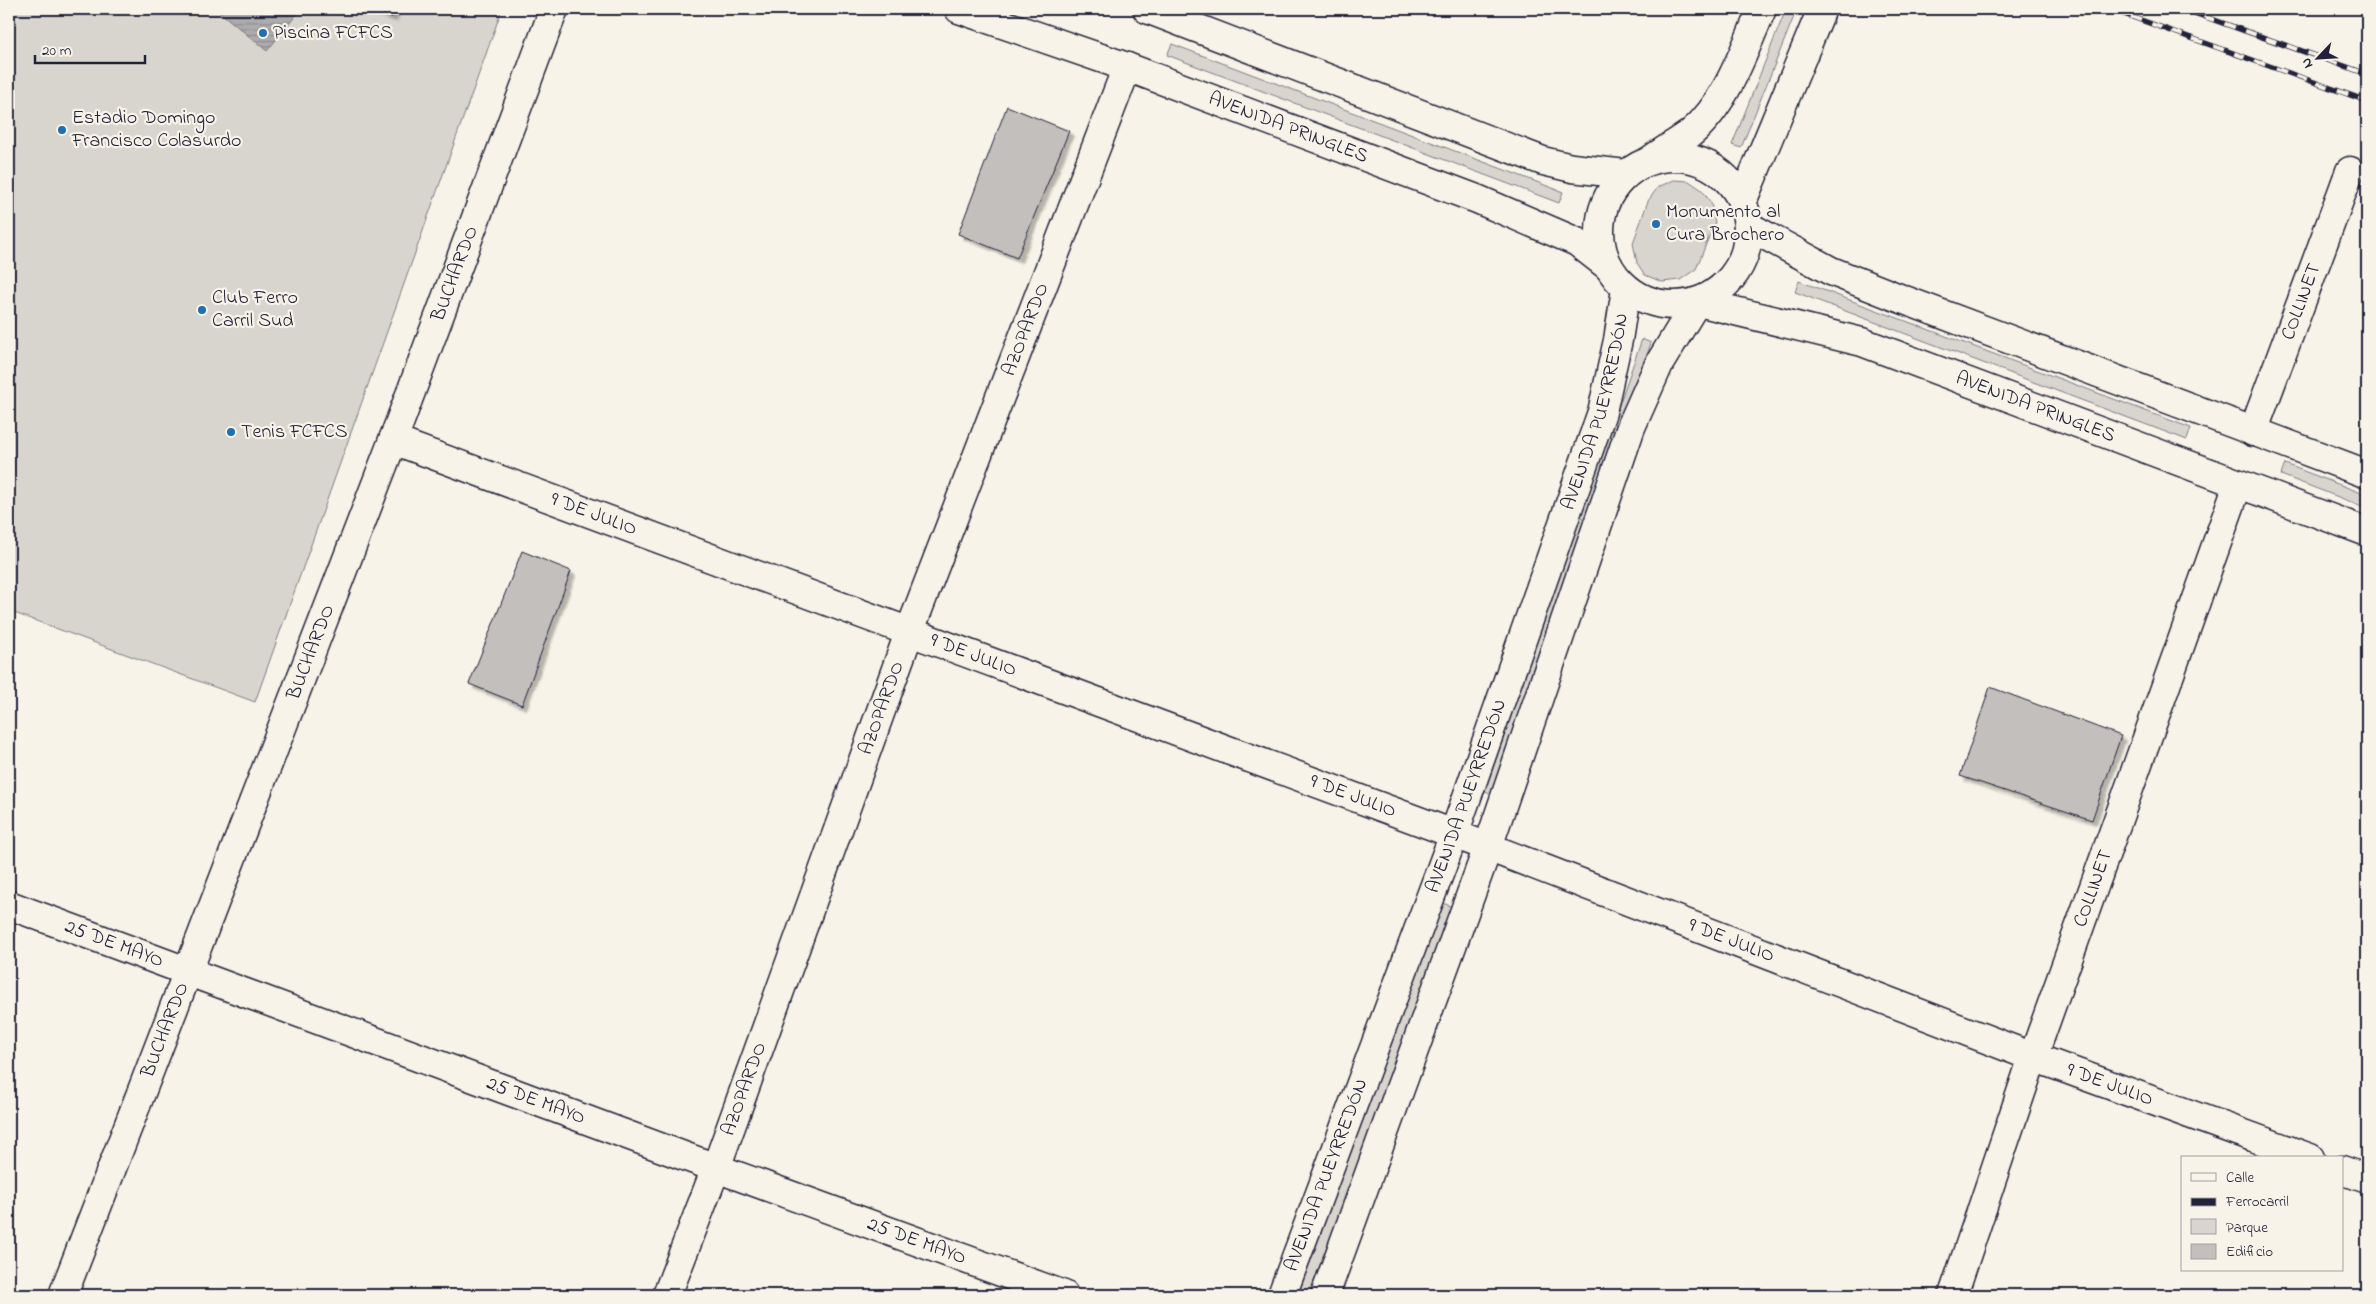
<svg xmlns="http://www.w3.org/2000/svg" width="2376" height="1304" viewBox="0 0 2376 1304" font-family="'Indie Flower',sans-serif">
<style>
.green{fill:#d8d5cf;stroke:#7d7c85}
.water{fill:url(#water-rules);stroke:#76747f}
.building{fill:#c2bfbd;stroke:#22223b;filter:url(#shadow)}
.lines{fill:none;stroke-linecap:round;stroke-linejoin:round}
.minor-casing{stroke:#22223b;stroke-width:31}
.tertiary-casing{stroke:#22223b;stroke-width:31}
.secondary-casing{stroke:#22223b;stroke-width:31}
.minor{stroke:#f7f3e8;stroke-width:28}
.tertiary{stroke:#f7f3e8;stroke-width:28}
.secondary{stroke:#f7f3e8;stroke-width:28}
.rail-casing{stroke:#22223b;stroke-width:5.5}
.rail{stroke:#f7f3e8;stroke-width:4;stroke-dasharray:11;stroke-linecap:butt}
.poi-dot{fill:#1f6fb2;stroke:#f7f3e8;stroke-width:2}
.labels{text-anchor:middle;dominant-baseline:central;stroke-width:4.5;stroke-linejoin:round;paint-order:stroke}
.poi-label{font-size:20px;fill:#22223b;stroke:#f7f3e8;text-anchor:start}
.street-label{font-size:20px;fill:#22223b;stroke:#f7f3e8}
</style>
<defs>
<pattern id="water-rules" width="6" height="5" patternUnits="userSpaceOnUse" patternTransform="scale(1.25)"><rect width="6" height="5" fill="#aeabad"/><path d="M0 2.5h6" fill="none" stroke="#8d8b8e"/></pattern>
<filter id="shadow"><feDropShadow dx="4.5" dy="4.5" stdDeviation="1" flood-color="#0004"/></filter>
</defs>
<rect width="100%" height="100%" fill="#f7f3e8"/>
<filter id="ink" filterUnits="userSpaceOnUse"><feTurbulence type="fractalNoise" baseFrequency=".02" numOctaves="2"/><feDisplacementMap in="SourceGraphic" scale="10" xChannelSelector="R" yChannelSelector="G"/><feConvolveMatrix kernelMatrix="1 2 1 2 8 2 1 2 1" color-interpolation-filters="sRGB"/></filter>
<g filter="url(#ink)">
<g class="green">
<path d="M9,9H502L255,702L9,611Z"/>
<path d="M1786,9H1797L1741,148L1732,145Z"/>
<path d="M1172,44L1563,192L1559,203L1167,55Z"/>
<path d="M1674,180L1689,181L1702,190L1711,203L1715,222L1696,269L1680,280L1662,282L1645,275L1637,263L1633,243L1648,201L1658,187Z"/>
<path d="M1799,281L2191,428L2187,440L1795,292Z"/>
<path d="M1642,339L1651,343L1495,795L1485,791Z"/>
<path d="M2285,464L2367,495V508L2281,475Z"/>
<path d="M1443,903L1453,907L1309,1295H1298Z"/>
</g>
<path class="water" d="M291,9L297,14L267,51L216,9Z"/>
<g class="building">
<path d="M370,9H395L392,17Z"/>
<path d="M1007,106L1069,131L1017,258L958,234Z"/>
<path d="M522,551L571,571L522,705L469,684Z"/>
<path d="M1990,687L2121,736L2092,820L1960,776Z"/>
</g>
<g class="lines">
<g class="minor-casing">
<g id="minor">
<path id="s1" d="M2253,432L2350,171"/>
<path id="s2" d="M393,440L1454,834L2033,1057L2310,1158"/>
<path id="s3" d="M9,905L716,1168L1064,1295"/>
<path d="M2342,1170L2367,1179"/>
<path id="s4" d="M63,1295L393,440L554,9"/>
<path id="s5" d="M667,1295L716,1168L909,633L1127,67"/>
<path id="s6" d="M1953,1295L2033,1057L2238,484"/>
</g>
</g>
<g class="tertiary-casing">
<g id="tertiary">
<path id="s7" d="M1282,1295L1454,834L1602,412L1618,340L1626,289"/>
<path d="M1325,1295L1488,847L1631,427L1659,364L1696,303"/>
</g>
</g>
<g class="secondary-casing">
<g id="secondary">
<path id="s8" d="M959,9L1127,67L1477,199L1577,242L1609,267"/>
<path d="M1147,9L1543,161L1572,168L1626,174"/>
<circle cx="1674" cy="231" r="74"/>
<path d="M1652,159C1665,150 1678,142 1691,133C1727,103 1744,50 1762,9"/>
<path d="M1742,202L1822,9"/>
<path d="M1748,226L1831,271L1894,296L2367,474"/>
<path id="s9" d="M1698,302L1862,342L2367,532"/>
</g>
</g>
<use href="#minor" class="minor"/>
<use href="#tertiary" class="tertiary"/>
<use href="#secondary" class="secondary"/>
<g class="rail-casing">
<g id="rail">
<path d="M2110,9L2367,101"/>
<path d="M2183,9L2367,74"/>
</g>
</g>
<use href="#rail" class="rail"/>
</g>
</g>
<g class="poi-dot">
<circle cx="263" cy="33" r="5"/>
<circle cx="62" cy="130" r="5"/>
<circle cx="1656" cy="224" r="5"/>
<circle cx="202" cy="310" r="5"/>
<circle cx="231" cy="432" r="5"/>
</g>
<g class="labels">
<g class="poi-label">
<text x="273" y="33">Piscina FCFCS</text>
<text x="72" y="118">Estadio Domingo<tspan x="72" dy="23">Francisco Colasurdo</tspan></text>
<text x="1666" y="212">Monumento al<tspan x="1666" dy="23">Cura Brochero</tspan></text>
<text x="212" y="298">Club Ferro<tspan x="212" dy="23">Carril Sud</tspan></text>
<text x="241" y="432">Tenis FCFCS</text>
</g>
<g class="street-label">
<text stroke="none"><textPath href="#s8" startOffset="350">AVENIDA PRINGLES</textPath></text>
<text stroke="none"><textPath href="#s4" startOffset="1094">BUCHARDO</textPath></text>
<text stroke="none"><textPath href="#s1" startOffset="139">COLLINET</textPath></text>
<text stroke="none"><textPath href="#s5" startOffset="1030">AZOPARDO</textPath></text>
<text stroke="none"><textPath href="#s9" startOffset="354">AVENIDA PRINGLES</textPath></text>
<text stroke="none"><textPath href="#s7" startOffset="938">AVENIDA PUEYRREDÓN</textPath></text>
<text stroke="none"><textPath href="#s2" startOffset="214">9 DE JULIO</textPath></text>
<text stroke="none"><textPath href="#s4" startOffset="689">BUCHARDO</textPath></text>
<text stroke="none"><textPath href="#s2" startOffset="619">9 DE JULIO</textPath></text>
<text stroke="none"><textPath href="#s5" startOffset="625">AZOPARDO</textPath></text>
<text stroke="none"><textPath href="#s2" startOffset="1024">9 DE JULIO</textPath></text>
<text stroke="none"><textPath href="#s7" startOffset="532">AVENIDA PUEYRREDÓN</textPath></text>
<text stroke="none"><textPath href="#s6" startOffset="430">COLLINET</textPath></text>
<text stroke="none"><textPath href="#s2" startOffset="1429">9 DE JULIO</textPath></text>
<text stroke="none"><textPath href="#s3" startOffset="112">25 DE MAYO</textPath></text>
<text stroke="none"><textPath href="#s4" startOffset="284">BUCHARDO</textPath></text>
<text stroke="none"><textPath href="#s2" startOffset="1834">9 DE JULIO</textPath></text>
<text stroke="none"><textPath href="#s5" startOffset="220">AZOPARDO</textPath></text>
<text stroke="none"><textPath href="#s3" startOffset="562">25 DE MAYO</textPath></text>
<text stroke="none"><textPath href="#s7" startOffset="128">AVENIDA PUEYRREDÓN</textPath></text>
<text stroke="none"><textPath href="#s3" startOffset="968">25 DE MAYO</textPath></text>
</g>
</g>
<rect width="2376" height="1304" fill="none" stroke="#f7f3e8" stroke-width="30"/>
<rect x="15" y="15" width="2346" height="1274" fill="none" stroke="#22223b" stroke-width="2" filter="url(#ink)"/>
<rect x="2181" y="1156" width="162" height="115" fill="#f7f3e8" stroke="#a29fa3"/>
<rect x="2191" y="1173" width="25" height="8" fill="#f7f3e8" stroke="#a29fa3"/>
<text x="2226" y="1182" font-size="15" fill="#22223b">Calle</text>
<rect x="2191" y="1198" width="25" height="8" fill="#22223b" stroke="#a29fa3"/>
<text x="2226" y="1206" font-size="15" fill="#22223b">Ferrocarril</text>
<rect x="2191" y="1219" width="25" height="15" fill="#d8d5cf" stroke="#a29fa3"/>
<text x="2226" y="1232" font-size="15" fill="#22223b">Parque</text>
<rect x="2191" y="1244" width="25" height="15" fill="#c2bfbd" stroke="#a29fa3"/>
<text x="2226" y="1256" font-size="15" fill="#22223b">Edificio</text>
<g transform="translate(2318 58) rotate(245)" stroke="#f7f3e8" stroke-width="4" paint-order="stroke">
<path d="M0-4L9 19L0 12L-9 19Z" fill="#22223b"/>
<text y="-8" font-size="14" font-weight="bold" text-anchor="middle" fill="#22223b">N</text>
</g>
<path d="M35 55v8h110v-8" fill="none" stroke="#22223b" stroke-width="2.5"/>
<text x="42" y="55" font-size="15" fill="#22223b" stroke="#f7f3e8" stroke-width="4" paint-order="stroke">20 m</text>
</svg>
